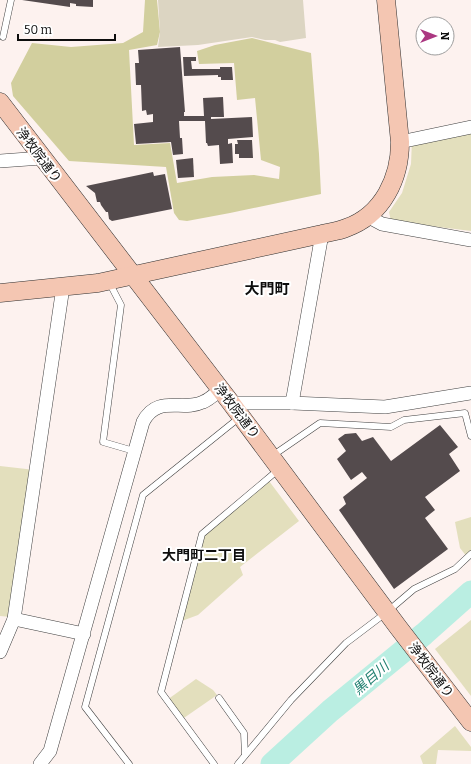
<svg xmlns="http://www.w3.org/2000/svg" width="471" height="764" viewBox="0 0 471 764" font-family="Bitter,'Noto Sans JP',serif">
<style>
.green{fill:#e3dfbd}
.forest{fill:#d2cf9e}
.cemetery{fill:#dcd5c2}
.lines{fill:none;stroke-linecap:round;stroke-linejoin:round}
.river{stroke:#baeee2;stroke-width:23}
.building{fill:#544b4d}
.lane-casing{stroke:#404040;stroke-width:7}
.street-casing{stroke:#404040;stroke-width:14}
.secondary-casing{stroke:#2f2f2f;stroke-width:19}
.lane{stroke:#fff;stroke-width:6}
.street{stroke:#fff;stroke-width:13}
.secondary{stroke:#f4c6b2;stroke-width:18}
.labels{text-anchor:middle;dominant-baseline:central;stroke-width:4;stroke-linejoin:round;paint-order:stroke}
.street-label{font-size:13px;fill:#0d0d0d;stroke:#fff}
.neighbourhood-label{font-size:14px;font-weight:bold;fill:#0d0d0d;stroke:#fff}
.water-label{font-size:14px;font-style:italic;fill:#258273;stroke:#fff}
.quarter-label{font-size:15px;font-weight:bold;fill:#0d0d0d;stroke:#fff}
</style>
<rect width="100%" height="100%" fill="#fdf2ef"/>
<g class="green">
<path d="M471,129V231L391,221L389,212L402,193L411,164L412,140Z"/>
<path d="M0,466L35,470L11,617L0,616Z"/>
<path d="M269,481L299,521L240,567L243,575L198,615L179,622L202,534Z"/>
<path d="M471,517V554L467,557L460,548L455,522Z"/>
<path d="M471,620V696L435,649Z"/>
<path d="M196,679L213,690L217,695L181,720L167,700Z"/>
<path d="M455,726L471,747V751L438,750L436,764H423L420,756Z"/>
</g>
<path class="forest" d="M145,0H157L160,32L157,45L129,50L134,145L170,143L177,183L212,177L254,175L279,179L280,167L261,160L255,98L237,100L234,63L199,64L197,51L215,45L252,38L311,53L319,154L321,194L230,213L187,221L179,220L174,213L166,167L69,161L13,96L11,83L32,43L71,47L123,43L143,32Z"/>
<path class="cemetery" d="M158,0H303L306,38L280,42L275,40H265L252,37L198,45L158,47L160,32Z"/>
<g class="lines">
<path class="river" d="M272,764L330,711L424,634L471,592"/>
</g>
<g class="building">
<path d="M22,0H93V7L76,6V4L70,3V7Z"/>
<path d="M180,47L185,112H184V116H204L203,98L223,97L224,117H211V119L252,117L253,137L228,139V144L232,143L233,163L220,164L219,145L208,146L207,143H206L205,121H179L180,138H182L183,154L173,155L171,142L136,144L134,124L153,122V114L147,115L146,110L142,111L141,85H136L135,63H139L138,50Z"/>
<path d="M183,57H196V61H191L192,69H220V67H232L233,80H221V77H218V75L184,76Z"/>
<path d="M237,140H252L253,158H239V154H235V144H238Z"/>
<path d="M193,158L194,177L178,178L176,160Z"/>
<path d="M153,172L154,176L165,174L172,209L112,221L109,219L108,212H106L101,205L100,202H97L95,193L86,186Z"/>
<path d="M440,425L458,447L449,454L460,471L425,497L435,510L425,518L448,549L394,589L339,510L346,504L343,497L367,478L362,472L351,480L337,459L346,451L338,439L345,434L356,433L362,441L373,437L391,461Z"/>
</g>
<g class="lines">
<g class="lane-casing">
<g id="lane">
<path d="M3,37L11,0"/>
<path d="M109,282L121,305L103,442L134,451"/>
<path d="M272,456L320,423L391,427L404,420L465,413L471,436"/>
<path d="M219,698L244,733L245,755"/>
<path d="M129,764L85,707L143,495L240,417"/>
<path d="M214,764L161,692L202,534L278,470"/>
<path d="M238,764L291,700L346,643L387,612L414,589L455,569L471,554"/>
</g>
</g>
<g class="street-casing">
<g id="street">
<path d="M400,142L471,127"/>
<path d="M0,161L42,158"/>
<path d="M367,216L382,224L471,240"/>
<path d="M231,403H292L385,407L471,393"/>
<path d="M292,403L322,234"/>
<path d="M14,619L84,634"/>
<path d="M0,652L14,619L63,287"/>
<path d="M40,764L50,751L143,422C157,394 182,412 203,402C209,400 215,394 221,389"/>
</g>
</g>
<g class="secondary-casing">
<g id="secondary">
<path d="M0,102L231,403L398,627L471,722"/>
<path d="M0,293L98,283L322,234C330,232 339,231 346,228C383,215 400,178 400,142L386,0"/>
</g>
</g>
<use href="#lane" class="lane"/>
<use href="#street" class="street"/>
<use href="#secondary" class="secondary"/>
</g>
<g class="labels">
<g class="street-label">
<text transform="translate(39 155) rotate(53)">浄牧院通り</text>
<text transform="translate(237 411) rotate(53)">浄牧院通り</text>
<text transform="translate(431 670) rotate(53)">浄牧院通り</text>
</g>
<g class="neighbourhood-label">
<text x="204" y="555">大門町二丁目</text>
</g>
<g class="water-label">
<text transform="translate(371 678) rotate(-41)">黒目川</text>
</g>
<g class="quarter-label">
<text x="267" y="289">大門町</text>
</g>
</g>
<g transform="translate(435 36) rotate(90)"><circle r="19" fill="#ffffff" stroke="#9e9e9e"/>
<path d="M0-3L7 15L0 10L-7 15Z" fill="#ab3781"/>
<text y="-6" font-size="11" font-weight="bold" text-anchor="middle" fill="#0d0d0d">N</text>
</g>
<path d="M18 34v6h97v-6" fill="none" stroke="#0d0d0d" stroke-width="2"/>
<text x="24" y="34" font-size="12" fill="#0d0d0d" stroke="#ffffff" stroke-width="3" paint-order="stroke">50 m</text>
</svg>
